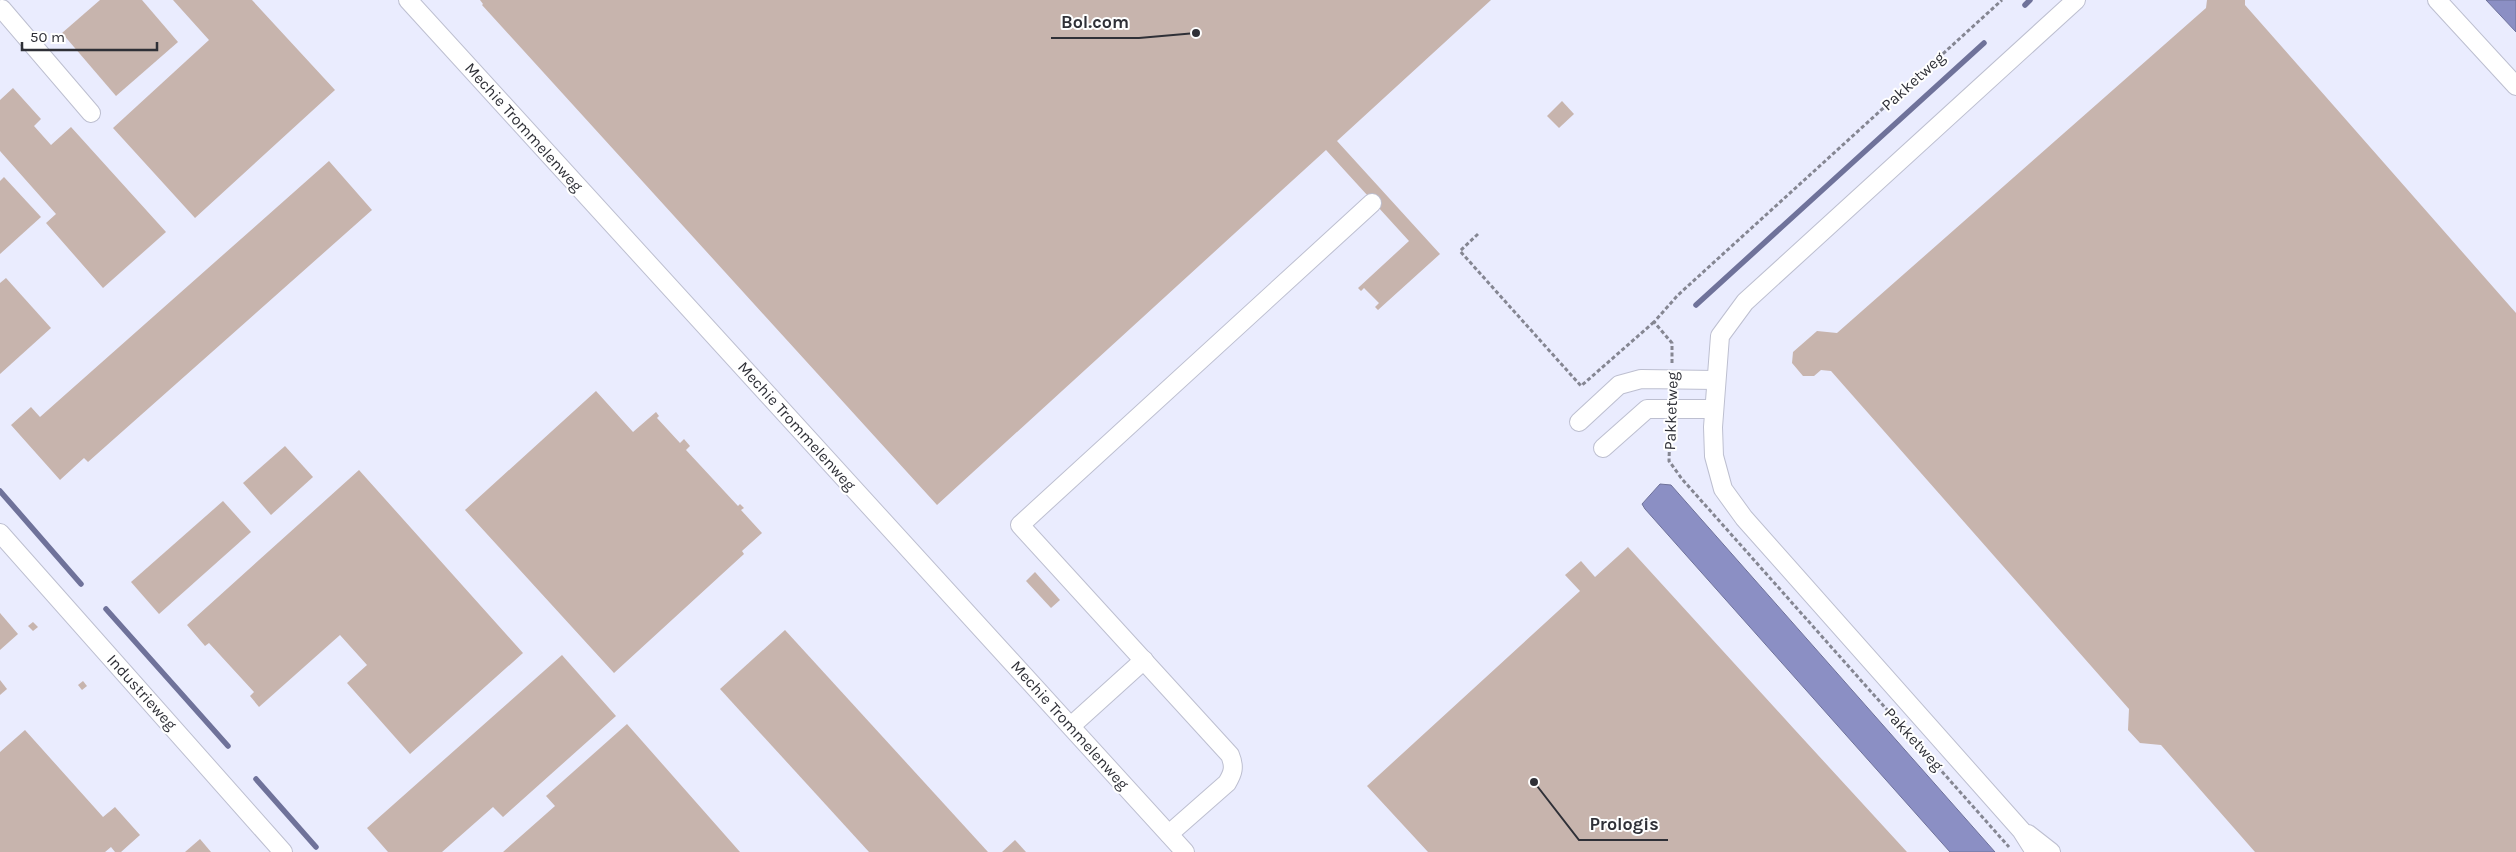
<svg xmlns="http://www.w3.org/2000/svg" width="2516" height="852" viewBox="0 0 2516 852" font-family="Karla,sans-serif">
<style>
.water{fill:#8b8fc4;stroke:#6f729a}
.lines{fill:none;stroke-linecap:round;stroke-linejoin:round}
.stream{stroke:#6f729a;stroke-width:5.5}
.building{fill:#c7b4ad}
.minor-casing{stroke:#bdbfd0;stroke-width:20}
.path{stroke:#858692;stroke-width:3;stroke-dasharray:4 2.5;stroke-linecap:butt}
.minor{stroke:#fff;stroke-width:18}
.labels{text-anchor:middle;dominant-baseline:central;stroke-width:4;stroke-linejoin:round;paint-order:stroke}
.street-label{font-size:16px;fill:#2f3037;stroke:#fff}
.leader{fill:none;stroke:#2f3037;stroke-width:2}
.callout-dot{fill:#2f3037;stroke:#fff;stroke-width:2}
.callout-label{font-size:18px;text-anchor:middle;font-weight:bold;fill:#2f3037;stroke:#fff;stroke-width:4;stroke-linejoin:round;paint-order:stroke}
</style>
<rect width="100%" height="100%" fill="#eaecfe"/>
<g class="water">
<path d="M2486,0H2516V32Z"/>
<path d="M1660,484L1671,485L1995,852H1950L1645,509L1642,504Z"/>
</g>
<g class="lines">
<g class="stream">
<path d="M2025,5L2030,0"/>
<path d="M1696,305L1984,43"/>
<path d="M0,491L81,584"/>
<path d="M106,609L228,746"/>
<path d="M256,779L316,847"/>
</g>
</g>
<g class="building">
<path d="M100,0H142L178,42L116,96L62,33Z"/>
<path d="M173,0H252L335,90L195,218L113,128L209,40Z"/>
<path d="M480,0H1491L1337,141L1440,254L1378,310L1375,307L1379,303L1364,288L1361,291L1358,288L1409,241L1326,150L937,505L482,5L483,4Z"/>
<path d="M2207,0H2245V5L2516,313V852H2255L2161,745L2140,743L2128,730L2129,709L1831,371L1821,370L1814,376H1803L1792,363L1793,352L1817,331L1837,333L2206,8Z"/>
<path d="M13,88L41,119L34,126L51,145L71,127L166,232L103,288L46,223L56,214L0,151V100Z"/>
<path d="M1562,101L1574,114L1559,128L1547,116Z"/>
<path d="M329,161L372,210L88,462L84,458L60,480L11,425L31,407L40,417Z"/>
<path d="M4,177L41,217L0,254V181Z"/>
<path d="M6,278L51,328L0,374V283Z"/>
<path d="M596,391L633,432L656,412L659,416L657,418L680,443L684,439L690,446L686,450L738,506L740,504L744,508L741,510L762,533L742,551L744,554L614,673L465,510Z"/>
<path d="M285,446L313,477L271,515L243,483Z"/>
<path d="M359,470L523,653L410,754L347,683L367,665L340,635L259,707L250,696L254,692L209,643L205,646L187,625Z"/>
<path d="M223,501L251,532L159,614L131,582Z"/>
<path d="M1628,547L1795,730L1907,852H1428L1367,786L1580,591L1565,575L1581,561L1595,577Z"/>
<path d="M1035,572L1060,600L1051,608L1026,581Z"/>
<path d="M0,613L18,634L0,650Z"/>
<path d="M33,622L38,627L33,631L28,626Z"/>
<path d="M785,630L988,852H869L720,689Z"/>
<path d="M562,655L616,716L503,817L493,807L442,852H388L367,828Z"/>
<path d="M0,680L7,689L0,695Z"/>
<path d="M83,681L87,686L82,690L78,685Z"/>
<path d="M627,724L740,852H503L555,806L546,796Z"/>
<path d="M25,730L103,817L115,807L140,835L121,852H115L111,847L105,852H0V752Z"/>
<path d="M200,839L211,852H185Z"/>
<path d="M1015,840L1026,852H1002Z"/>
</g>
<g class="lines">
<g class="minor-casing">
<g id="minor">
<path d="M408,0L1185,852"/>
<path d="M2437,0L2516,86"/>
<path d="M2,9L91,113"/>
<path d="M1579,422L1619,385L1641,379L1716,380"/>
<path d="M1603,448L1647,409H1714"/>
<path d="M0,533L283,852"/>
<path d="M1071,726L1144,660"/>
<path d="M1169,834L1227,783C1233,773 1235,767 1230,755L1020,525L1372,203"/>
<path d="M2028,834L2051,852"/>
<path d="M2035,852L2021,830L1744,518L1723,489L1714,456L1713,427L1720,336L1745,302L2076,0"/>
</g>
</g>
<g class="path">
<path d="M1478,234L1460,251L1581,386L1654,322"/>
<path d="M1672,363V343L1654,322L1678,295L2002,0"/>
<path d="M1670,426L1669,461L1682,479L2009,847"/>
</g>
<use href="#minor" class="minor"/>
</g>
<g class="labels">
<g class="street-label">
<text transform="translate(1913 81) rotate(-42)">Pakketweg</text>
<text transform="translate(524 127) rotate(48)">Mechie Trommelenweg</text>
<text transform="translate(1671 411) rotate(-88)">Pakketweg</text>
<text transform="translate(797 426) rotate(48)">Mechie Trommelenweg</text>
<text transform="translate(142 692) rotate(48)">Industrieweg</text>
<text transform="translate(1070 725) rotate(48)">Mechie Trommelenweg</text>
<text transform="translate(1914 739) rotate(48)">Pakketweg</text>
</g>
</g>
<path class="leader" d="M1196 33L1139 38H1051M1534 782L1579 840H1668"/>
<g class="callout-dot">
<circle cx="1196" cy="33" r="5"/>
<circle cx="1534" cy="782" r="5"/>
</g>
<g class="callout-label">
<text x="1095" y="28">Bol.com</text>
<text x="1624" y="830">Prologis</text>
</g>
<path d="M22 42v8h135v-8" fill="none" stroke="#2f3037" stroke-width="2.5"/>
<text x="30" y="42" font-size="15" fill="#2f3037" stroke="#ffffff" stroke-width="4" paint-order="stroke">50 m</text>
</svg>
